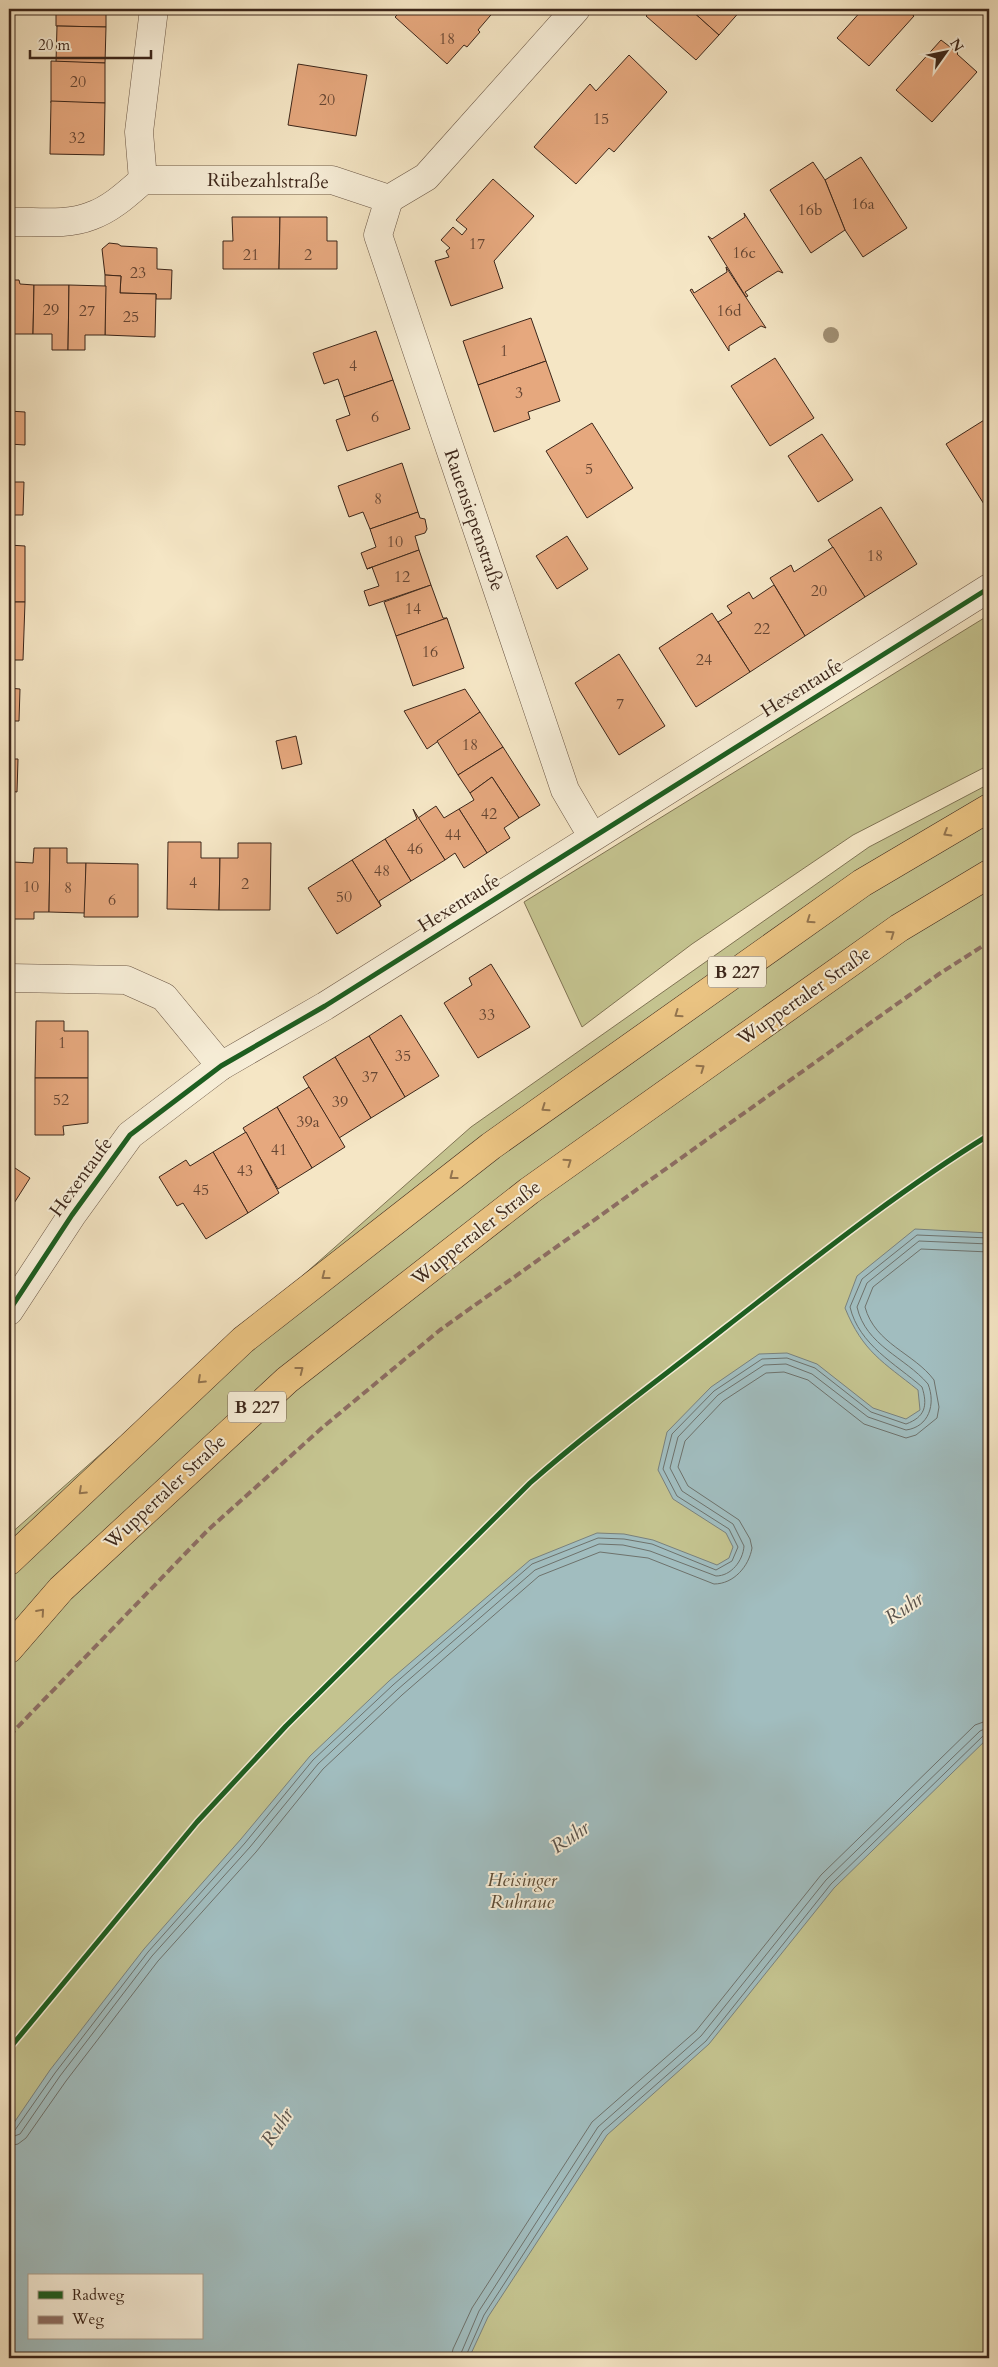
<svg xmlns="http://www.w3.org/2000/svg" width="998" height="2367" viewBox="0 0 998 2367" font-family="Cardo,serif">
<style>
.green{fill:#c4c38f;stroke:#807454;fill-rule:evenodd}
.water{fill:#a1bdbf;stroke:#79817d;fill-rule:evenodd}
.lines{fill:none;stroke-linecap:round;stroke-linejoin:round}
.shore{stroke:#6e726c;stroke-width:1}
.building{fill:#e6a87e;stroke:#3c261a}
.street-casing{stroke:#6a5645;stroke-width:29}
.primary-casing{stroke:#3c261a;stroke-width:29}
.street{stroke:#f8efd9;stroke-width:28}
.primary{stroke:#eac382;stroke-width:28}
.quiet{stroke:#8d6e63;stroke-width:4;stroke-dasharray:8 4;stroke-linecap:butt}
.cycleway-casing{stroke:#f8efd9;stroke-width:8}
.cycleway{stroke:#1b5e20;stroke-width:5}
.tree{fill:#a29277}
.oneway{stroke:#93744e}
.labels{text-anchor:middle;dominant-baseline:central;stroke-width:4;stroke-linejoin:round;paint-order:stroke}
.number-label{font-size:16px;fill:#664633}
.shield{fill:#f8efd9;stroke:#746253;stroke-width:1}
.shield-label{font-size:18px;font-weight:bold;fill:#3c261a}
.street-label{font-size:19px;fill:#3c261a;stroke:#f8efd9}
.park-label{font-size:19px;font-style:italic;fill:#5e4d37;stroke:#f8efd9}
.water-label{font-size:20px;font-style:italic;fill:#5a534c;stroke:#f8efd9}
</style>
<rect width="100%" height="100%" fill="#f5e6c5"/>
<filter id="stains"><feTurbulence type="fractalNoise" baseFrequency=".004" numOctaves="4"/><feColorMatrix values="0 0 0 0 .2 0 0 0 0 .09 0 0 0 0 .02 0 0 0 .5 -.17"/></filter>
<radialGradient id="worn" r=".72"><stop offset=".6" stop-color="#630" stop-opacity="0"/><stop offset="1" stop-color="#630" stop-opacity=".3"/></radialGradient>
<g class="green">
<path d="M989,615V765L853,835L692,944L582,1027L524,902Z"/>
<path d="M989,784V2358H9V1535L471,1127L869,847ZM29,2276H201V2338H29Z"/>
</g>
<path class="water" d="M915,1229L989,1233V1737L834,1888L709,2044L607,2135L488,2317L469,2358H9V2130L50,2070L144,1949L241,1839L310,1756L389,1681L530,1560L597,1533L624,1534L653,1540L717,1565L729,1558L733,1547L726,1533L673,1499L658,1470L667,1432L711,1387L759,1354L787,1353L817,1364L873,1408L906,1419L920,1410L918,1390C883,1362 863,1352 845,1308L857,1276ZM29,2276H201V2338H29Z"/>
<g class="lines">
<g class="shore">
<path d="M9,2132L15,2130L55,2073L148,1952L245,1843L313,1760L393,1685L532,1564L598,1538L624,1539L652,1544L716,1570L732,1561L738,1547L729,1529L677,1496L663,1469L672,1434L714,1391L762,1359L787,1358L815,1368L871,1412L906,1424C925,1417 928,1406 922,1387C896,1364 859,1345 850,1307L862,1279L917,1235L989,1238"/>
<path d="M9,2138L20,2134L60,2076L152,1956L250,1847L318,1764L397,1690L535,1570L599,1544L623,1545L650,1551L716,1576C731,1576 743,1561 744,1546L733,1524L682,1491L670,1468L678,1437L718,1395L764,1365L786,1364L812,1374L868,1417L906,1430C929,1427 936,1404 928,1384C905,1357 866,1346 857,1307L867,1283L919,1241L989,1244"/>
<path d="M9,2146L18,2144L26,2138L66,2081L158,1961L256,1852L323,1769L402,1695L539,1576L600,1552L648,1558L714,1584C734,1584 749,1566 752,1548L750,1539L739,1520L688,1486L678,1467L685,1441L723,1401L766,1373L784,1372L808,1380L864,1424L906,1438L916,1435L937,1418L939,1407L934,1380C914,1353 875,1344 865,1307L873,1287L921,1249L989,1252"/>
<path d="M451,2358L453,2349L472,2308L592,2122L696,2031L821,1875L975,1725L989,1720"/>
<path d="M459,2358L479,2311L598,2127L701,2036L826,1880L980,1731L989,1727"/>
<path d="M465,2358L484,2315L603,2131L706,2041L831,1884L984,1735L989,1734"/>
</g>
</g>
<g class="building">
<path d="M56,9H106V27L56,26Z"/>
<path d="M403,9H496L478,30L480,32L467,47L464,45L447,64L395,17Z"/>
<path d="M653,9H690L719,35L696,60L646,16Z"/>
<path d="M690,9H742L719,35Z"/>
<path d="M863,9H906L914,16L869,66L837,38Z"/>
<path d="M57,26L106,27L105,63L56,62Z"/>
<path d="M941,40L958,53L957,54L977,72L932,122L896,90Z"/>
<path d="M629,55L667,92L614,152L609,148L576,184L534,147L590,84L596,91Z"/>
<path d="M51,61L105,63V103H51Z"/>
<path d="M298,64L367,75L356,136L288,125Z"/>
<path d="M51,101L105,103L104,155L50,154Z"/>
<path d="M861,157L907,228L863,257L845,230L825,180Z"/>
<path d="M813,162L825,180L845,230L811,253L770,190Z"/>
<path d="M493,179L534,216L494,261L503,288L451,306L435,261L449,257L446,251L450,248L441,240L453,227L462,235L467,229L456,220Z"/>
<path d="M744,213L783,273L778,271L745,292L748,296L746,297L708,236L712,239L745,217Z"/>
<path d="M232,217H280L279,269H223V241H233Z"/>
<path d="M280,217H327V241H337V269H279Z"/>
<path d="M109,243L118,244L121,246L157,248V269L172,270L171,299H156V294L120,293L121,276L105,275L102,249Z"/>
<path d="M726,267L766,328L761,326L729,346V351L690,290L692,289L694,293L727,272Z"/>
<path d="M105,275L121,276L120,293L156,294L155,337L105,335Z"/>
<path d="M9,280H19L20,284L34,285L33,334H9Z"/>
<path d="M34,285H69L68,350H52V334H33Z"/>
<path d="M69,285L106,286L105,335H85V350H68Z"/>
<path d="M531,318L546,361L478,385L463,341Z"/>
<path d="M376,331L393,380L344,397L338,379L324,384L313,353Z"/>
<path d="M775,358L814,418L770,446L731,386Z"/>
<path d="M546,361L560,401L528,412L530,419L494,432L478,385Z"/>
<path d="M393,380L410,429L347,451L336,420L350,415L344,397Z"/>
<path d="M9,411L25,412V445L9,444V463Z"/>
<path d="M989,417V512L946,444Z"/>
<path d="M592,423L633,488L587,518L546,451Z"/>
<path d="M822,434L853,480L818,502L788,456Z"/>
<path d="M9,463V482H24L23,515H9Z"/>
<path d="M402,463L418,512L370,529L363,512L349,517L338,486Z"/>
<path d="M881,507L917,564L865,597L828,540Z"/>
<path d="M418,512L420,518L425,519L427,529L425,533L415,536L419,550L367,569L361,553L376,547L370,529Z"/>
<path d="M567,536L588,569L557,589L536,556Z"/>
<path d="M9,545L25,546V602H9Z"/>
<path d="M833,547L865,597L805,636L770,578L791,565L794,572Z"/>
<path d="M419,550L431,585L369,606L364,591L379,586L372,567L367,569Z"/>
<path d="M431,585L443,618H447L396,636L384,602Z"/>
<path d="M774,585L805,636L750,672L718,622L732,613L727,606L749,592L753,599Z"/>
<path d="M9,602H25L23,660H9Z"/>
<path d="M712,613L750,672L696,707L659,648Z"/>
<path d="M447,618L464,668L413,686L396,636Z"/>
<path d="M619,654L665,726L619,755L575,683Z"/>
<path d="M9,688L20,689L19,721H9Z"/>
<path d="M465,689L480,712L427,749L404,711Z"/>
<path d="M480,712L503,747L458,775L437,741Z"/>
<path d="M296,736L302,764L282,769L276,741Z"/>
<path d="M503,747L540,805L519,818L492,777L470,793L458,775Z"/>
<path d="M9,759H18L17,792L9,791Z"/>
<path d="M492,777L519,818L504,828L510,838L487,853L459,809L474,800L470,793Z"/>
<path d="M436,806L444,818L459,809L487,853L464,868L455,853L445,860L418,818Z"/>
<path d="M413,809L445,860L411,881L385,839L417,819Z"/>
<path d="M385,839L411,881L379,901L381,906L352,860Z"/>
<path d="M168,842H201V858H220L219,910L167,909Z"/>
<path d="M238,843H271L270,910H219L220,858H238Z"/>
<path d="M34,848H50L49,912H34V919H13V862L33,863Z"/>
<path d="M50,848H67V863H86L85,913L49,912Z"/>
<path d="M352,860L381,906L337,934L308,888Z"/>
<rect x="9" y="862" width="4" height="57"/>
<path d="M86,863L138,864V917H84Z"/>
<path d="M491,964L530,1027L478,1058L444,1003L472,985L469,978Z"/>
<path d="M401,1015L439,1076L405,1097L369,1036Z"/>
<path d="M36,1021H64V1031H88V1078H35Z"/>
<path d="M369,1036L405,1097L371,1118L335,1057Z"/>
<path d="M335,1057L371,1118L339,1138L303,1077Z"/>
<path d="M35,1078H88V1123L63,1126L64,1135H35Z"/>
<path d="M309,1087L345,1147L312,1168L277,1107Z"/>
<path d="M277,1107L312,1168L278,1189L243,1128Z"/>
<path d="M246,1132L279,1193L248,1213L213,1152Z"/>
<path d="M213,1152L248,1213L206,1239L183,1203L177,1206L159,1177L186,1160L190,1166Z"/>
<path d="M9,1164L30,1178L9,1211Z"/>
</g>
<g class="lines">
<g class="street-casing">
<g id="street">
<path d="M143,180L139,132L154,9"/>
<path d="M389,199L378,235L565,790L592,836"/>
<path d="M9,222C35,221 66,226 91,216C111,209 127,194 143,180H332L389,199L426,177L576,9"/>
<path d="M9,978L126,980L164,997L221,1066"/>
<path d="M9,1311L72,1215L130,1135L221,1066L325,1006L989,588"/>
</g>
</g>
<g class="primary-casing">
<g id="primary">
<path d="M9,1561L243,1340L491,1146L862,883L989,808"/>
<path d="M9,1649L61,1589L287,1380L529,1191L899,928L989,874"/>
</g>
</g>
<use href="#street" class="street"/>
<use href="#primary" class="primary"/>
<path class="quiet" d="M9,1736L208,1530L323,1427L440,1330L939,974L989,942"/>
<g class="cycleway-casing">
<g id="cycleway">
<path d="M9,1311L72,1215L130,1135L221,1066L325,1006L989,588"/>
<path d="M9,2049L197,1822L286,1726L530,1483C592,1428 660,1379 726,1327C811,1261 897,1192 989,1135"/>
</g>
</g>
<use href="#cycleway" class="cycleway"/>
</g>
<circle class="tree" cx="831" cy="335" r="8"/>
<defs><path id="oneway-chevron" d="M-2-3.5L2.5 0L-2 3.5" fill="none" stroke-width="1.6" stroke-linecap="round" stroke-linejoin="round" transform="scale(1.25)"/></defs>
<g class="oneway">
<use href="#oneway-chevron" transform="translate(947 833) rotate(149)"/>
<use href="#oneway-chevron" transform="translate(810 920) rotate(145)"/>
<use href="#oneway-chevron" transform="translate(891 934) rotate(-35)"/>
<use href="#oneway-chevron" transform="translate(678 1014) rotate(145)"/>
<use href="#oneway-chevron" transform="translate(701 1068) rotate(-35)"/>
<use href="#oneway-chevron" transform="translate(545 1108) rotate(145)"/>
<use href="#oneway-chevron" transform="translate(568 1162) rotate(-35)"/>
<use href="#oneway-chevron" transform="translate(453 1176) rotate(142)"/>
<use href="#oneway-chevron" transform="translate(325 1276) rotate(142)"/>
<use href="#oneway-chevron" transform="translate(300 1370) rotate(-38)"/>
<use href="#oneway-chevron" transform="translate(201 1380) rotate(137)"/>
<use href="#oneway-chevron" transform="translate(82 1491) rotate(137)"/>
<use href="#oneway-chevron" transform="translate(41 1612) rotate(-49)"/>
</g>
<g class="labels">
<g class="number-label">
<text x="447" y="39">18</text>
<text x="78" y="82">20</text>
<text x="327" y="100">20</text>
<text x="601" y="119">15</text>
<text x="77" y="138">32</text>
<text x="863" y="204">16a</text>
<text x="810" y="210">16b</text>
<text x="477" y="244">17</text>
<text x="744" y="253">16c</text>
<text x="251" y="255">21</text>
<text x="308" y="255">2</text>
<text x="138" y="273">23</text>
<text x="51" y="310">29</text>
<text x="87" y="311">27</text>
<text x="729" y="311">16d</text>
<text x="131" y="317">25</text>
<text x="504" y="351">1</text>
<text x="353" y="366">4</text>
<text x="519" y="393">3</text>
<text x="375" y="417">6</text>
<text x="589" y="469">5</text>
<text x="378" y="499">8</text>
<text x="395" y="542">10</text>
<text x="875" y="556">18</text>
<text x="402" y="577">12</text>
<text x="819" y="591">20</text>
<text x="413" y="609">14</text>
<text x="762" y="629">22</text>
<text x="430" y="652">16</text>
<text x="704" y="660">24</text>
<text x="620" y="704">7</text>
<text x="470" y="745">18</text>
<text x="489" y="814">42</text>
<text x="453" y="835">44</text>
<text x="415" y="849">46</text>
<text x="382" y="871">48</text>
<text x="193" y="883">4</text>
<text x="245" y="884">2</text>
<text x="31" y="887">10</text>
<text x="68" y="888">8</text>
<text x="344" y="897">50</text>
<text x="112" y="900">6</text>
<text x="487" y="1015">33</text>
<text x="62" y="1043">1</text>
<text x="403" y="1056">35</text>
<text x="370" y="1077">37</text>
<text x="61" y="1100">52</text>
<text x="340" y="1102">39</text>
<text x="308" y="1122">39a</text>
<text x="279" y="1150">41</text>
<text x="245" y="1171">43</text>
<text x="201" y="1190">45</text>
</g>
<g class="shield">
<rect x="708" y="956.5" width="58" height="31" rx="4"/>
<rect x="228" y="1391.5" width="58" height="31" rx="4"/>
</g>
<g class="shield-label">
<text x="737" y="972">B 227</text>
<text x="257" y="1407">B 227</text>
</g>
<g class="street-label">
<text transform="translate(268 181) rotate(1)">Rübezahlstraße</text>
<text transform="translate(474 520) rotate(71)">Rauensiepenstraße</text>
<text transform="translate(802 688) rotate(-32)">Hexentaufe</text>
<text transform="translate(459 903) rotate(-32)">Hexentaufe</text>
<text transform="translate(804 996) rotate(-35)">Wuppertaler Straße</text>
<text transform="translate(81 1177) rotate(-54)">Hexentaufe</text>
<text transform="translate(476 1233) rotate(-38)">Wuppertaler Straße</text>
<text transform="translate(165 1492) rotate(-43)">Wuppertaler Straße</text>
</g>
<g class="park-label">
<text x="522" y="1880">Heisinger<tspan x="522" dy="22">Ruhraue</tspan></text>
</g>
<g class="water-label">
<text transform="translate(904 1608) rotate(-34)">Ruhr</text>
<text transform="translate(570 1837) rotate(-34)">Ruhr</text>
<text transform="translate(277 2127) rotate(-56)">Ruhr</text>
</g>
</g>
<rect width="998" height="2367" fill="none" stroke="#f5e6c5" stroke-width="30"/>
<rect x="10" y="10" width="978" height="2347" fill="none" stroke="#3c261a" stroke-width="2.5"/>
<rect x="15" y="15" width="968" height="2337" fill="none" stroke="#3c261a"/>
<rect x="28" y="2274" width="175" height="65" fill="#f8efd9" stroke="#ad9f8d"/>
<rect x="38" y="2291" width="25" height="8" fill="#1b5e20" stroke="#ad9f8d"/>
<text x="72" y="2300" font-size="15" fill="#3c261a">Radweg</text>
<rect x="38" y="2316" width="25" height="8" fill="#8d6e63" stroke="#ad9f8d"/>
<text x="72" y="2324" font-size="15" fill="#3c261a">Weg</text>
<g transform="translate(946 52) rotate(57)" stroke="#f8efd9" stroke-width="4" paint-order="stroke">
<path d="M0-4L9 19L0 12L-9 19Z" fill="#3c261a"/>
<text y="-8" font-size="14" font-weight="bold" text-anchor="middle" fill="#3c261a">N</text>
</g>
<path d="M30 50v8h121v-8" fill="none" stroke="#3c261a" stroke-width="2.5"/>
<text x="38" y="50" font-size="15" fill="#3c261a" stroke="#f8efd9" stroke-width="4" paint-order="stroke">20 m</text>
<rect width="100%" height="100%" filter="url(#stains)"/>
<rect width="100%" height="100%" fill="url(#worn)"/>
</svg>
